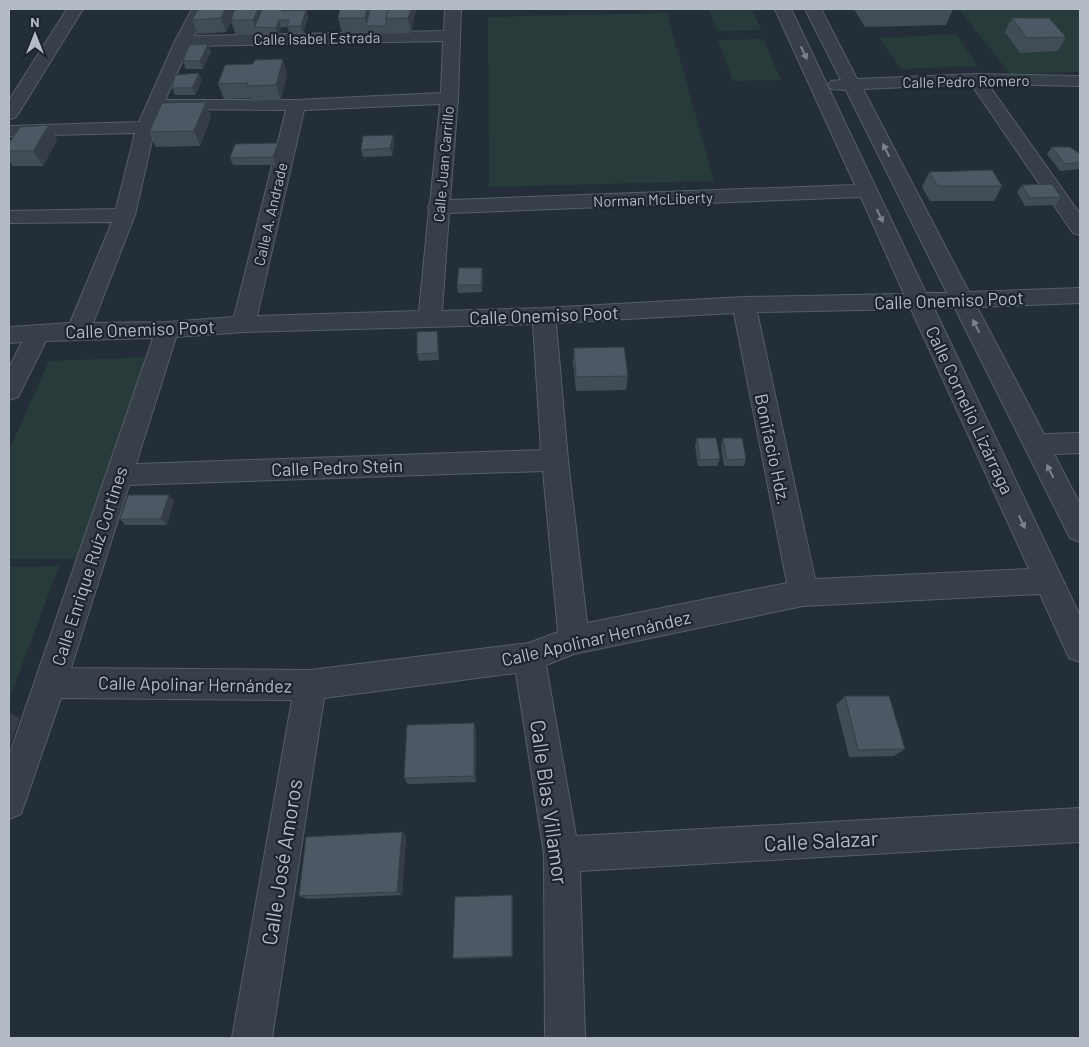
<svg xmlns="http://www.w3.org/2000/svg" width="1089" height="1047" viewBox="0 0 1089 1047" font-family="Barlow,sans-serif">
<style>
.green{fill:#273b3a}
.lines{fill:none;stroke-linecap:round;stroke-linejoin:round}
.minor-casing{stroke:#565e67;stroke-width:2}
.minor{fill:#374049;fill-rule:evenodd}
.wall{fill:#414d56}
.shaded-wall{fill:#353e46}
.building{fill:#4c5964;stroke:#353e46}
.oneway{fill:#7b848d}
.labels{text-anchor:middle;dominant-baseline:central;stroke-width:4.5;stroke-linejoin:round;paint-order:stroke}
.far-street-label{font-size:15px;fill:#b3bbc5;stroke:#1d252e}
.street-label{font-size:18px;fill:#b3bbc5;stroke:#1d252e}
.near-street-label{font-size:21px;fill:#b3bbc5;stroke:#1d252e}
</style>
<rect width="100%" height="100%" fill="#242e38"/>
<g class="green">
<path d="M709,9H752L761,30L717,31Z"/>
<path d="M959,9H1080V72L1010,74Z"/>
<path d="M667,13L714,181L489,187L488,17Z"/>
<path d="M956,34L978,66L901,69L879,38Z"/>
<path d="M763,39L781,80L733,81L718,40Z"/>
<path d="M153,357L79,559H9V451L49,361Z"/>
<path d="M59,566L9,700V567Z"/>
</g>
<g class="lines">
<g class="minor-casing">
<g id="minor">
<path d="M67,9H83L18,114L15,118L9,119V100Z"/>
<path d="M192,9H208L194,36L444,31L445,9H461L458,98L450,200L855,185L775,9H791L926,293H947L846,90L831,89L828,85L831,81L841,80L805,9H821L857,79L976,74L1080,76V86L988,84L1080,214V235L1073,233L971,84L863,89L969,292L1080,288V303L977,307L1044,434L1080,433V453L1054,454L1080,504V542L1070,538L955,308H934L1080,616V662L1069,658L1040,594L803,606L574,654L546,665L576,836L1080,808V842L580,871L585,1038H545L544,854L516,673L324,698L272,1038H232L292,700L61,698L21,814L9,819V756L153,338L46,341L18,397L9,400V368L22,342L9,343V327L70,323L112,222L9,223V211L116,209L135,133L9,136V126L139,122L175,41ZM443,41L441,93L296,100H165L189,46ZM440,104L430,204L428,207L429,209L419,311L257,316L304,110ZM162,109L286,110L234,317L167,322L93,323L135,215L155,127ZM861,197L904,294L744,297L544,308L442,311L449,213ZM911,309L1029,569L815,579L757,312ZM734,313L787,583L587,623L568,460L556,323ZM533,324L541,450L136,464L176,337L244,332ZM543,471L558,632L529,643L310,670L71,668L129,485Z"/>
</g>
</g>
<use href="#minor" class="minor"/>
</g>
<g class="wall">
<path d="M198,9H282L283,10H286V9H315V10H306L308,17L303,33L289,34L288,27H281L278,35H236L231,21L226,32L198,34L192,20Z"/>
<path d="M416,9L411,33L368,34V32L342,33L338,18Z"/>
<path d="M854,9H953L946,25L865,27Z"/>
<path d="M986,9H1013L987,10Z"/>
<path d="M1012,18L1066,37L1058,51L1020,53L1005,32Z"/>
<path d="M211,51L203,69H186L183,61Z"/>
<path d="M287,74L281,100L252,101L251,98L224,99L218,84Z"/>
<path d="M202,80L195,95H175L172,88Z"/>
<path d="M211,117L200,146L156,147L149,132Z"/>
<path d="M49,125L57,140L43,166H13L9,160V143Z"/>
<path d="M393,135L394,142L392,156L363,157L361,150Z"/>
<path d="M1052,147L1080,154V169L1060,171L1047,154Z"/>
<path d="M280,151L276,165H233L230,158Z"/>
<path d="M929,172L1002,186L994,201H930L922,187Z"/>
<path d="M1022,185L1061,197L1056,205L1025,206L1017,192Z"/>
<path d="M483,276L482,292L458,293L457,285Z"/>
<path d="M438,339L439,360L419,361L417,354Z"/>
<path d="M574,348L628,376L626,390L576,391L573,363Z"/>
<path d="M697,438L720,459L717,466H698L695,445Z"/>
<path d="M723,438L746,459L744,466H724L721,445Z"/>
<path d="M169,495L174,501L167,525H125L120,519Z"/>
<path d="M845,696L905,749L894,756L849,757L836,705Z"/>
<path d="M474,723L476,731V782L408,784L404,778Z"/>
<path d="M402,832L406,837L402,895L307,899L299,896Z"/>
<path d="M513,898V957L456,959L453,958Z"/>
</g>
<g class="shaded-wall">
<path d="M225,9H238L226,32L221,18Z"/>
<path d="M258,9H266L255,27L258,35L253,20Z"/>
<path d="M367,9H371L367,26L365,18Z"/>
<path d="M411,9H416L411,33L408,18Z"/>
<path d="M306,10L308,17L303,33L301,26Z"/>
<path d="M279,20L281,27L278,35L276,28Z"/>
<path d="M208,44L211,51L203,69L200,61Z"/>
<path d="M283,59L287,74L281,100L276,85Z"/>
<path d="M199,73L202,80L195,95L192,88Z"/>
<path d="M206,102L211,117L200,146L194,131Z"/>
<path d="M49,125L57,140L43,166L33,151Z"/>
<path d="M393,135L394,142L392,156L390,148Z"/>
<path d="M278,143L280,151L276,165L273,157Z"/>
<path d="M482,268L483,276L482,292L481,285Z"/>
<path d="M437,331L438,339L439,360L438,353Z"/>
<path d="M169,495L174,501L167,525L161,519Z"/>
<path d="M9,712L20,718L9,748Z"/>
<path d="M474,723L476,731V782L474,776Z"/>
<path d="M402,832L406,837L402,895L397,892Z"/>
<path d="M512,895L513,898V957L512,956Z"/>
</g>
<g class="building">
<path d="M198,9H225L221,18L192,20Z"/>
<path d="M235,9H258L253,20H231Z"/>
<path d="M262,9H282V11L306,10L301,26H287L289,20H279L276,28L255,27Z"/>
<path d="M340,9H367L365,18H338Z"/>
<path d="M370,9H388L386,19L387,26H366Z"/>
<path d="M388,9H411L408,18L386,19Z"/>
<path d="M1012,18H1049L1066,37L1027,38Z"/>
<path d="M208,44L200,61H183L189,45Z"/>
<path d="M283,59L276,85L247,86L248,83L218,84L225,65L253,64L255,60Z"/>
<path d="M199,73L192,88H172L175,75Z"/>
<path d="M206,102L194,131L149,132L162,103Z"/>
<path d="M49,125L33,151H9V143L20,127Z"/>
<path d="M393,135L390,148L361,150L363,136Z"/>
<path d="M278,143L273,157L230,158L235,144Z"/>
<path d="M1052,147H1070L1080,154V162L1065,164Z"/>
<path d="M992,170L1002,186H938L929,172Z"/>
<path d="M1052,184L1061,197L1030,198L1022,185Z"/>
<path d="M459,268H482L481,285H457Z"/>
<path d="M437,331L438,353L417,354V332Z"/>
<path d="M624,347L628,376L576,377L574,348Z"/>
<path d="M697,438H716L720,459L700,460Z"/>
<path d="M723,438H742L746,459L727,460Z"/>
<path d="M128,495H169L161,519H120Z"/>
<path d="M845,696H889L905,749L858,750Z"/>
<path d="M474,723V776L404,778L407,725Z"/>
<path d="M402,832L397,892L299,896L306,837Z"/>
<path d="M512,895V956L453,958L455,897Z"/>
</g>
<defs><path id="oneway-solid" d="M-6-.8H1V-3.2L6.5 0L1 3.2V.8H-6Z" transform="scale(1.25)"/></defs>
<g class="oneway">
<use href="#oneway-solid" transform="translate(804 53) rotate(65)"/>
<use href="#oneway-solid" transform="translate(886 150) rotate(-117)"/>
<use href="#oneway-solid" transform="translate(880 216) rotate(65)"/>
<use href="#oneway-solid" transform="translate(976 326) rotate(-117)"/>
<use href="#oneway-solid" transform="translate(1050 471) rotate(-117)"/>
<use href="#oneway-solid" transform="translate(1022 522) rotate(65)"/>
</g>
<g class="labels">
<g class="far-street-label">
<text transform="translate(317 38) rotate(-1)">Calle Isabel Estrada</text>
<text transform="translate(966 81) rotate(-1)">Calle Pedro Romero</text>
<text transform="translate(443 164) rotate(-85)">Calle Juan Carrillo</text>
<text transform="translate(653 199) rotate(-2)">Norman McLiberty</text>
<text transform="translate(270 214) rotate(-77)">Calle A. Andrade</text>
</g>
<g class="street-label">
<text transform="translate(949 300) rotate(-2)">Calle Onemiso Poot</text>
<text transform="translate(544 315) rotate(-2)">Calle Onemiso Poot</text>
<text transform="translate(140 329) rotate(-2)">Calle Onemiso Poot</text>
<text transform="translate(970 410) rotate(65)">Calle Cornelio Lizárraga</text>
<text transform="translate(773 449) rotate(78)">Bonifacio Hdz.</text>
<text transform="translate(337 467) rotate(-2)">Calle Pedro Stein</text>
<text transform="translate(89 566) rotate(-72)">Calle Enrique Ruíz Cortines</text>
<text transform="translate(596 638) rotate(-13)">Calle Apolinar Hernández</text>
<text transform="translate(195 684) rotate(1)">Calle Apolinar Hernández</text>
</g>
<g class="near-street-label">
<text transform="translate(550 802) rotate(82)">Calle Blas Villamor</text>
<text transform="translate(821 840) rotate(-3)">Calle Salazar</text>
<text transform="translate(281 862) rotate(-81)">Calle José Amoros</text>
</g>
</g>
<rect width="1089" height="1047" fill="none" stroke="#b3bbc5" stroke-width="20"/>
<g transform="translate(35 35)" stroke="#1d252e" stroke-width="4" paint-order="stroke">
<path d="M0-4L9 19L0 12L-9 19Z" fill="#b3bbc5"/>
<text y="-8" font-size="14" font-weight="bold" text-anchor="middle" fill="#b3bbc5">N</text>
</g>
</svg>
